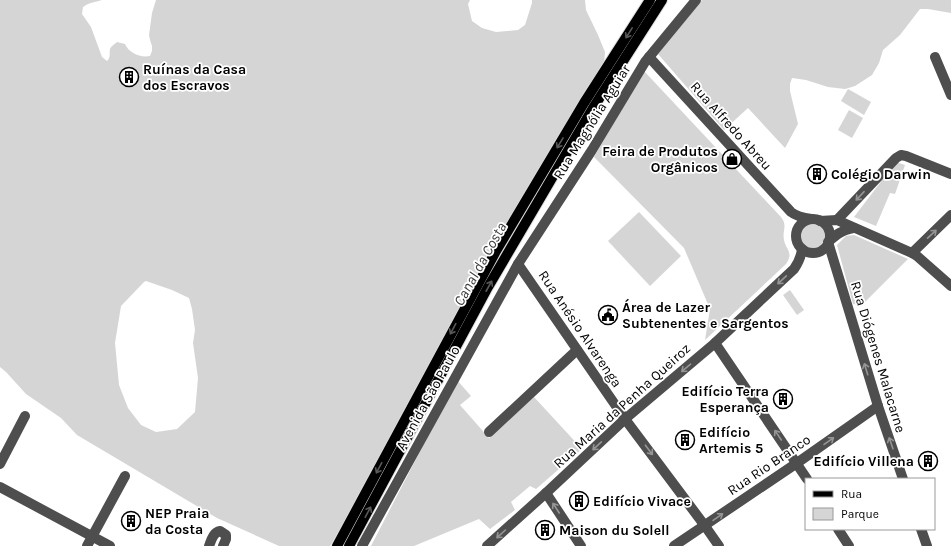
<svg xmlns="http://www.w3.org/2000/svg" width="951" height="546" viewBox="0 0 951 546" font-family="Karla,sans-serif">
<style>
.green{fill:#d5d5d5;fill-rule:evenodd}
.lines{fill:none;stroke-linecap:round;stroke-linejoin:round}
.canal{stroke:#9c9c9c;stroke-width:8}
.major-casing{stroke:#dbdbdb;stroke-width:12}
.minor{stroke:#4e4e4e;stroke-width:10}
.major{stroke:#000;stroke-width:10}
.oneway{stroke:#595959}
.oneway2{stroke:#959595}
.labels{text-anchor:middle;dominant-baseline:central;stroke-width:3.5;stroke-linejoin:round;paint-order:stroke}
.poi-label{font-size:14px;font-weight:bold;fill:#000;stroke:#fff;text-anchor:start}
.street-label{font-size:14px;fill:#000;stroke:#fff}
.water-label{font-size:15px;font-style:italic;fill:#3d3d3d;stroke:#fff}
</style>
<rect width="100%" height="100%" fill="#fff"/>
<g class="green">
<path d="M0,0H102C95,2 88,3 83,7L82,14L91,27L102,57L107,61C111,57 109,54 110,49C111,46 115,44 117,42L125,44C129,53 140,58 150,56L152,51V46L150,40L149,35L152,13L156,0H470L468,4L472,21L482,28L496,32L518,30L525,25L532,3V0H585L586,10L598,35L605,52L603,79L330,546H279L217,518L77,435L61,418L26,394L6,372L0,367ZM146,281L172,290L189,298L192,309L195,330L193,343L198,378L195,412L177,429L156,432L141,425L128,408L119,385L115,343L121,306L144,282Z"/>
<path d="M702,0H951V13L928,9H920L900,35L883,50L879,63L872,75L855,86L845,89L828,87L806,80L792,78L790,84V91L798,124L785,148L748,108L724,130L658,54Z"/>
<path d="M644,71L781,217C788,226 782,230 784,240C786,250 794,252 786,264L705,340L710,309L684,248L594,157Z"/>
<path d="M848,89L871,102L864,115L841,101Z"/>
<path d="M849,110L863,118L852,138L838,130Z"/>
<path d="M896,162L905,165L895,194L890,193L876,226L854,217Z"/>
<path d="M639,212L681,256L650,286L608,241Z"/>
<circle cx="812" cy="235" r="13"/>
<path d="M854,235L908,259L862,305L853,304L837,245L846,236Z"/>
<path d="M790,290L804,310L797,315L783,295Z"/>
<path d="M457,380L471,396L460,405L489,438L534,397L582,449L536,489L530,486L511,502L515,510L490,529L479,519L414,546H371Z"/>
</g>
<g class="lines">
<path class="canal" d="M478,294L516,227"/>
<g class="major-casing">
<g id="major">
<path d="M337,546L496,251L584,103L650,0"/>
<path d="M349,546L488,287L593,108L662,0"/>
</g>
</g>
<g class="minor">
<path d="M649,57L791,212C797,217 805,218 812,219"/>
<path d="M935,57L951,95"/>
<circle cx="813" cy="236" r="17"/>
<path d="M837,220L896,158L901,155L906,156L951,174"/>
<path d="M820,221L837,220L912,253L917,256L951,286"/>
<path d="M854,228C841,231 838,233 828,242L878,406L903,479"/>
<path d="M912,253L951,215"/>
<path d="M518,264L625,419L705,526L719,546"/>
<path d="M715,343L807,479"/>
<path d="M489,432L577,350"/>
<path d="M0,464L25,416"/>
<path d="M0,487L110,546"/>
<path d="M546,493L581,546"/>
<path d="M838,529L849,546"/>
<path d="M921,529L927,546"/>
<path d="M87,546L125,476"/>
<path d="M209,546C211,541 213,532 220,531L226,535V539L223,546"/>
<path d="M362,546L518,264L592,150L645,62L696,0"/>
<path d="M487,546L546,493L625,419L715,343L794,269C799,262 801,257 802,249"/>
<path d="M674,546L797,463L878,406"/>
</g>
<use href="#major" class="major"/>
</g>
<defs><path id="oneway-shaft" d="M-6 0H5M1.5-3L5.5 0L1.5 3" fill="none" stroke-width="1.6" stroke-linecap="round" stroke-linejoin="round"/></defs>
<g class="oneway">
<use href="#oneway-shaft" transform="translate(629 33) rotate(122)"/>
<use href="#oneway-shaft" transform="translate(560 143) rotate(121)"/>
<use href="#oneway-shaft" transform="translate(489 286) rotate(-61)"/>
<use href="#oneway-shaft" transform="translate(453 329) rotate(118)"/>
<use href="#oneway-shaft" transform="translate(379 468) rotate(118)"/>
<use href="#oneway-shaft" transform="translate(368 512) rotate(-62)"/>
</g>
<g class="oneway2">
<use href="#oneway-shaft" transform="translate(860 196) rotate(133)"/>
<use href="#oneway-shaft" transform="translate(932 234) rotate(-43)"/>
<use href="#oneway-shaft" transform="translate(782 280) rotate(137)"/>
<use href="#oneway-shaft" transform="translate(686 368) rotate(140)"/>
<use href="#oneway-shaft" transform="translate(866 369) rotate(-107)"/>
<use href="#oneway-shaft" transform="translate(778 435) rotate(-124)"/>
<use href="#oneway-shaft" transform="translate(829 441) rotate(-35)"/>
<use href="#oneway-shaft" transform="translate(891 443) rotate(-109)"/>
<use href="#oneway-shaft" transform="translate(597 446) rotate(137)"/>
<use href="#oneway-shaft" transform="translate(649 450) rotate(53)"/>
<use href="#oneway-shaft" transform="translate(556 508) rotate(-123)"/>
<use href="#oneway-shaft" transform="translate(718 517) rotate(-35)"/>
<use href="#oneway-shaft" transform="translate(501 534) rotate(138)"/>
</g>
<defs>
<g id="building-ring" transform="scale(1)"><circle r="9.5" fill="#fff" stroke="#000" stroke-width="1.5"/><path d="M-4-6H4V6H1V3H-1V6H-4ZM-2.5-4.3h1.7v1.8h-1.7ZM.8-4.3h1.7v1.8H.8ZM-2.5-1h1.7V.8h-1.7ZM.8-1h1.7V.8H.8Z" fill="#000"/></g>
<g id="shop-ring" transform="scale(1)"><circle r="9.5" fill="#fff" stroke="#000" stroke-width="1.5"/><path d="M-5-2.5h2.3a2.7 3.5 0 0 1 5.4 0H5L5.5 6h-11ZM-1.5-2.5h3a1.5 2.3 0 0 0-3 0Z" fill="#000"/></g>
<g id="civic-ring" transform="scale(1)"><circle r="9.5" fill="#fff" stroke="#000" stroke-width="1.5"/><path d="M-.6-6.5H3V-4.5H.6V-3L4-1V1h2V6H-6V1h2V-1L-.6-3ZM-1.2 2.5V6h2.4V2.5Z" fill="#000"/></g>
</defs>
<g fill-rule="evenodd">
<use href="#building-ring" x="129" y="77"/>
<use href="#shop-ring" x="732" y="159"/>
<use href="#building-ring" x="817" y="174"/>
<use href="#civic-ring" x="608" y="315"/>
<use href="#building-ring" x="783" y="399"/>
<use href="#building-ring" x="685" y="440"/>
<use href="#building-ring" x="928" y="461"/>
<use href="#building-ring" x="579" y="501"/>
<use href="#building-ring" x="131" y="521"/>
<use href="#building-ring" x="545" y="530"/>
</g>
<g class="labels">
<g class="poi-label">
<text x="143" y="69">Ruínas da Casa<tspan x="143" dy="16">dos Escravos</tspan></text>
<text x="718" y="151" text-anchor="end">Feira de Produtos<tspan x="718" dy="16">Orgânicos</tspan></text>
<text x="831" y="174">Colégio Darwin</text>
<text x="622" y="307">Área de Lazer<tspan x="622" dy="16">Subtenentes e Sargentos</tspan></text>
<text x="769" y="391" text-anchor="end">Edifício Terra<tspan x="769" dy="16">Esperança</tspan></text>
<text x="699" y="432">Edifício<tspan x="699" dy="16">Artemis 5</tspan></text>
<text x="914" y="461" text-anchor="end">Edifício Villena</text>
<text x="593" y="501">Edifício Vivace</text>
<text x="145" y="513">NEP Praia<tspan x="145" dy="16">da Costa</tspan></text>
<text x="559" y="530">Maison du Solell</text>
</g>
<g class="street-label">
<text transform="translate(592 122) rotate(-58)">Rua Magnólia Aguiar</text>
<text transform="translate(731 126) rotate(48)">Rua Alfredo Abreu</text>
<text transform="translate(580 329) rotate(56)">Rua Anésio Alvarenga</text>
<text transform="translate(878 357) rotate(73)">Rua Diógenes Malacarne</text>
<text transform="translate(428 398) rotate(-61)">Avenida São Paulo</text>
<text transform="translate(622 406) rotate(-42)">Rua Maria da Penha Queiroz</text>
<text transform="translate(769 465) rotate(-34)">Rua Rio Branco</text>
</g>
<g class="water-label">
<text transform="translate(480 264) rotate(-61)">Canal da Costa</text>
</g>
</g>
<rect x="805" y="478" width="130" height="52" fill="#ffffff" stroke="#999999"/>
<rect x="813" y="491" width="20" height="6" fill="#000000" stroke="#999999"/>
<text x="841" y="498" font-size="12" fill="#000000">Rua</text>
<rect x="813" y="508" width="20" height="12" fill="#d5d5d5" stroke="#999999"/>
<text x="841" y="518" font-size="12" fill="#000000">Parque</text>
</svg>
